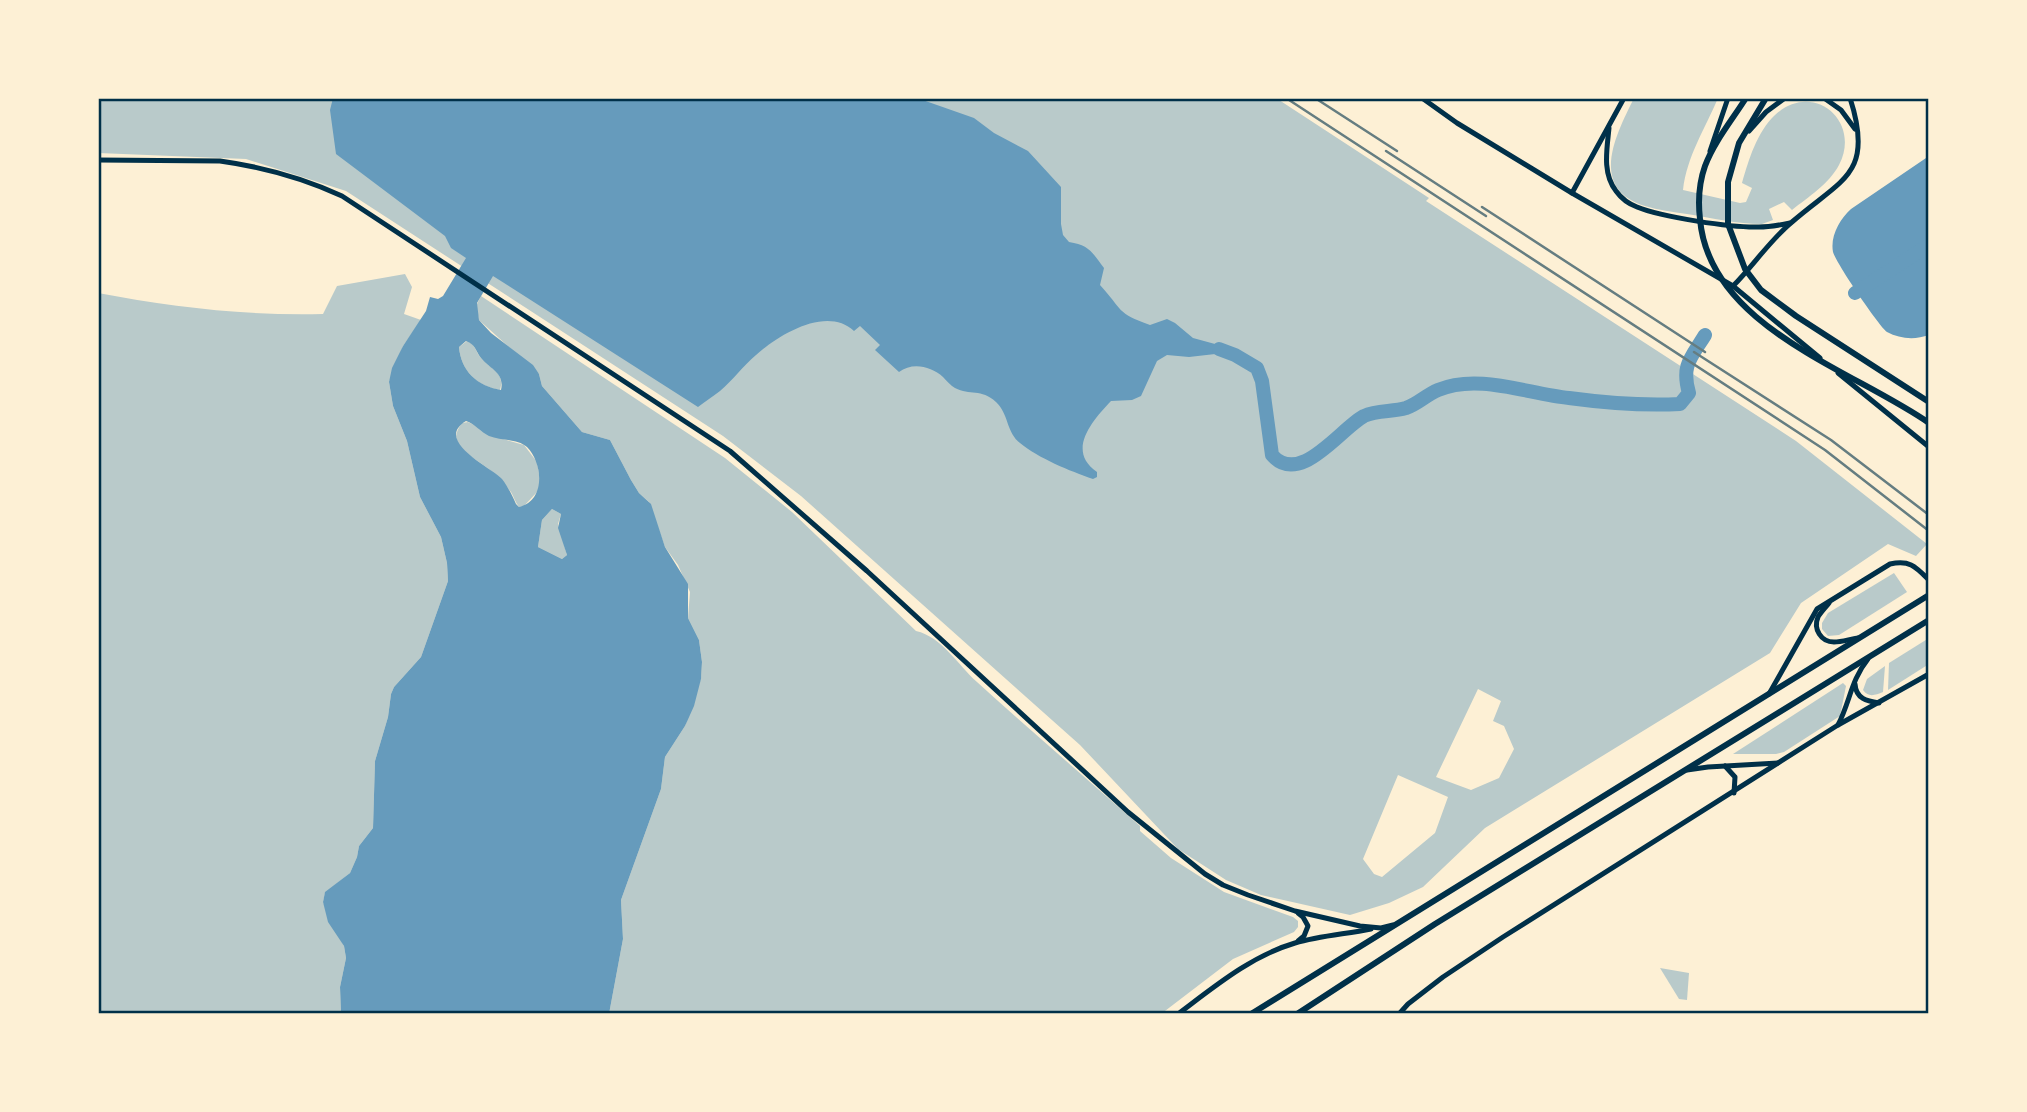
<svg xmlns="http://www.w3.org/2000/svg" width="2027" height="1112" viewBox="0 0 2027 1112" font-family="'Work Sans',sans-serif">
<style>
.green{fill:#b9caca;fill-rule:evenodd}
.water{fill:#669bbc;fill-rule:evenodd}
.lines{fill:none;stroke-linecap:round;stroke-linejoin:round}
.river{stroke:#669bbc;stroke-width:14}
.secondary{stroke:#003049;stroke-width:5}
.primary{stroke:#003049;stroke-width:6}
.rail{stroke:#657d81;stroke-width:2.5}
.neatline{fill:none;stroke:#003049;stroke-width:2.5}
</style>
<rect width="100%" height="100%" fill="#fdf0d5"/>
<g class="green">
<path d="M98,98H1276L1429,198L1426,201L1796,441L1927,544L1916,556L1888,544L1801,603L1770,653L1485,828L1423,887L1389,903L1350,915L1261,895L1226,880L1178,849L1080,745L801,496L723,436L346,191L246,159L98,153ZM1478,689L1501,701L1493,721L1504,726L1514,749L1499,778L1471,790L1436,777ZM1398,775L1448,797L1435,833L1382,877L1374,874L1363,859Z"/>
<path d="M1634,98H1718C1705,129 1687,156 1683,190L1740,203L1746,202L1752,188L1742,183C1749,159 1757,132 1775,115C1813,80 1862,121 1839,165C1829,184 1808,197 1792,210L1784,202L1769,209L1773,220L1762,224C1737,224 1712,218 1687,214C1673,212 1658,210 1645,206C1587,188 1617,133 1634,98Z"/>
<path d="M405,274L412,287L404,314L421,320L403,346L389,382L393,406L407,441L420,497L441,537L447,563L448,581L421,657L394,687L391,694L388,717L375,761L373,828L359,846L357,857L350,873L325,893L323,902L344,946L346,958L340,987L341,1014H98V293C172,307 247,316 323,314L337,286Z"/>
<path d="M481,296L725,458L792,512L916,631C942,637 958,665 977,682C1031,731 1086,778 1140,826V831L1171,858L1224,892L1293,917L1298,921V927L1294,932L1233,959L1161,1014H609L623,939L621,900L661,789L665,757L685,726L701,678L702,662L699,640L688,618L690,592L678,565L665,547L649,502L639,493L631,480L610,440L582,432L542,386L539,374L479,320L476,306Z"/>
<path d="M467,341C476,345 475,351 481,358C490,369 506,373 500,390C477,386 461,371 459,347Z"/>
<path d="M468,422L503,439L524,445L537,462L540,481L538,491L524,506L519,507C515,502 514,497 511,492C506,485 498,478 492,472C480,459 442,448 462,423Z"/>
<path d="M552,509L561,514L558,524L567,555L562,559L538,547L542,520Z"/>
<path d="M1894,573L1907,592L1839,635L1828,636L1822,629V623L1828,613Z"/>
<path d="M1929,638V664L1888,690L1889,663Z"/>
<path d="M1885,666L1883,692C1875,695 1869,698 1863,690L1867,679Z"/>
<path d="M1843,683L1846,686L1840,716L1784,752L1776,754H1733Z"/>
<path d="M1660,968L1689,973L1687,1000L1679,999Z"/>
</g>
<g class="water">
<path d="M333,98H917L974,118L994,133L1028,151L1061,187V224L1063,235L1069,242C1089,245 1092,252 1104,268L1100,285C1123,310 1116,313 1150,325L1167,319L1175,323L1193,338L1215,344L1235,355L1224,353L1189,357L1167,355L1157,361L1141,396L1132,400L1111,401C1092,421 1066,451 1097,472V477L1093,479C1070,471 1038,458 1020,443C1006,432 1009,414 996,402C981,388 970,396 955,388C951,386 947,381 943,377C931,366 912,362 899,372L875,350L880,345L860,326L854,331C827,305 778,335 756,355C743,366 733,380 720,391C713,396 705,402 698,407L493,276L477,303L479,320L491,333L533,365L539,374L542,386L582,432L610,440L631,480L639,493L651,504L665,547L688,584V618L699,640L702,662L701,679L694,706L685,726L665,757L661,789L621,900L623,939L609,1014H341L340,987L346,958L344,946L328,922L323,902L325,892L350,873L357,857L359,846L373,828L375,761L388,717L391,694L394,687L421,657L448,581L447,563L441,537L420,497L407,441L393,406L389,382L392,368L403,346L426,311L430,297L438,299L443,296L466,258L451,248L445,236L336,154L330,110ZM466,341C476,345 475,350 481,358C490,369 505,373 501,390C477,386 461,371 459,347ZM466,421C475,424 481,432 489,436C501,441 517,438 527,447C543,463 546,501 519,507L516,504C512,495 508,487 502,479C492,468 433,441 466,421ZM552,509L561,514L558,528L567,555L562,559L538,547L542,520Z"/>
<path d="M1929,156V238L1857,285L1863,293L1929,251V335C1915,340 1900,339 1887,332C1879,326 1836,263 1833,252C1830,236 1840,219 1851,209Z"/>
</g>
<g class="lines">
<g class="river">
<path d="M1855,293L1929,245"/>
<path d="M1219,349L1235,355L1257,368L1262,381L1272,455C1300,487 1340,429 1364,416C1377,410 1392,412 1406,408C1418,404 1426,395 1438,390C1478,373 1528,394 1569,398C1606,403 1643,406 1680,404L1689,393C1681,365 1691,358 1705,335"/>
</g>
<g class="secondary">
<path d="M1422,98L1457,123L1572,193L1733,286L1820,358"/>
<path d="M1824,98L1841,110L1855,129"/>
<path d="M1609,128C1607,149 1602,173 1616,191C1621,198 1629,204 1637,207C1661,217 1732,228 1759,227C1770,227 1780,225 1790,223"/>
<path d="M1749,131L1766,112L1785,98"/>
<path d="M1710,151L1728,98"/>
<path d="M98,160L220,161C263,167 303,178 342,196L730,451L867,571L1128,812L1205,874L1223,885L1248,895L1295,911L1360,926L1381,928L1393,925"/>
<path d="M1572,193L1624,98"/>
<path d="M1733,286C1753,266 1770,240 1792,222C1841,179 1875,175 1850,98"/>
<path d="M1838,373L1929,447"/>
<path d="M1829,603C1826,607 1821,612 1818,617C1813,629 1821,642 1834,642C1842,642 1850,639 1858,638"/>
<path d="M1855,684C1856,699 1867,701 1879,703"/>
<path d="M1769,694L1817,609L1890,564C1910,560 1915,566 1929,580"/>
<path d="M1838,725C1850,702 1851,680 1868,659"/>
<path d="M1725,766L1735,777L1734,793"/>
<path d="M1687,770L1708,767L1778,763"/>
<path d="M1298,941L1304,936L1308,926L1303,917L1298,913"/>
<path d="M1178,1014C1214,987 1251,956 1295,943C1319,936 1346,934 1371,929"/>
<path d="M1399,1014L1408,1004L1443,977L1503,937L1838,725L1929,674"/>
</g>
<g class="primary">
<path d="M1746,98C1732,120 1714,142 1705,166C1699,183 1698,202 1700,219C1709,327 1853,370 1929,423"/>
<path d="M1766,98L1739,143L1728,182V224L1745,269L1761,290L1796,316L1929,402"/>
<path d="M1251,1014L1929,595"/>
<path d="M1297,1014L1435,924L1929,620"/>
</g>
<g class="rail">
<path d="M1286,98L1825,450L1929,531"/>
<path d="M1315,98L1397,151"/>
<path d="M1386,151L1486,216"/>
<path d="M1482,207L1705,352"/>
<path d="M1694,352L1831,440L1929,515"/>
</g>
</g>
<rect width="2027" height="1112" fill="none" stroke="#fdf0d5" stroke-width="200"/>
<rect x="100" y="100" width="1827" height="912" class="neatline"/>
</svg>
